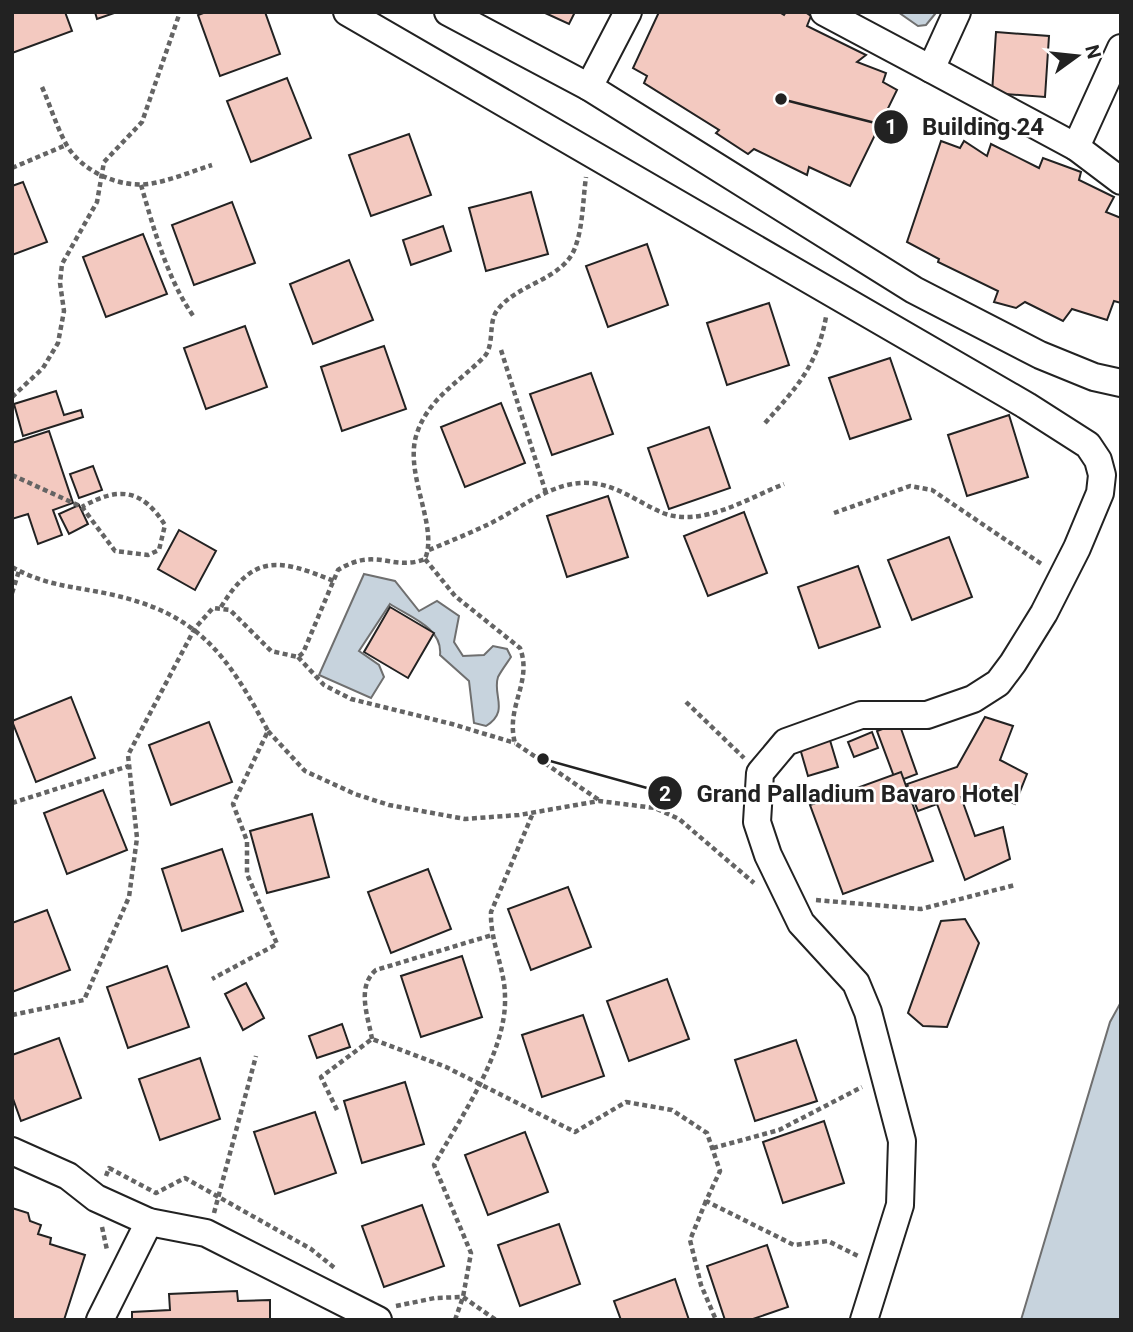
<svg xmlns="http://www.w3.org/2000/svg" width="1133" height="1332" viewBox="0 0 1133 1332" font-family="Roboto,sans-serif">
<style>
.water{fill:#c7d3dd;stroke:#6f6f6f;stroke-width:2}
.building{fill:#f3c9c0;stroke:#222;stroke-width:2}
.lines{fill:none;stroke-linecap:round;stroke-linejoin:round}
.minor-casing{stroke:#222;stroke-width:30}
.path{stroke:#646464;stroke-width:4.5;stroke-dasharray:5 3.5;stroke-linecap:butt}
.minor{stroke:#fff;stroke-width:26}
.leader{fill:none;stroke:#222;stroke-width:2.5}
.callout-dot{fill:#222;stroke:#fff;stroke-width:2.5}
.mark-label{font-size:21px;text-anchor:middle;font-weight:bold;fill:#fff}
.callout-label{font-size:24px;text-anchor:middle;font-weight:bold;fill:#222;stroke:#fff;stroke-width:5;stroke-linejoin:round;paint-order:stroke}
</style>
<rect width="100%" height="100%" fill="#fff"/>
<g class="water">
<path d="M898,12H934L935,14L926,25L918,26Z"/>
<path d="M364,574L395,581L419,611L437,601L459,616L454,642L463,656L484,655L493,646L507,649L511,657C507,663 501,671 498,677C492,695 510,711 486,726L474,723L469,681L440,655C443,628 410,617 390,604L359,651L379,665L384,677L371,698L319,675Z"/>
<path d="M1121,1002V1320H1021L1110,1022Z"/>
</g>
<g class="building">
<path d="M12,12H65L72,31L12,53Z"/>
<path d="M95,12H117L97,19Z"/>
<path d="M206,12H265L280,54L220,76L198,15Z"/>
<path d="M543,12H575L569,24Z"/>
<path d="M659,12H779L784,15L786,12H805L811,16L807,26L866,55L857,62L886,73L883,82L897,90L850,186L809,167L807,175L754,149L748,154L716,133L719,130L644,83L647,76L633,68Z"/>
<path d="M996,32L1049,36L1045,97L992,93Z"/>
<path d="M287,78L311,138L251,162L227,101Z"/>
<path d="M409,134L431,195L371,216L349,155Z"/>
<path d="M941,141L960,148L964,141L987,156L991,144L1039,168L1043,158L1081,172L1079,180L1114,197L1106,212L1121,218V303L1114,301L1107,320L1072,309L1063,321L1025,302L1016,308L994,302L998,291L938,262L939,259L907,242Z"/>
<path d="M23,182L47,242L12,255V186Z"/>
<path d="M531,192L548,254L486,271L469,208Z"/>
<path d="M232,202L255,263L194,285L172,225Z"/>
<path d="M443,226L451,251L411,265L403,240Z"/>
<path d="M143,234L167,294L106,317L83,257Z"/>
<path d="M647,244L668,305L608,327L586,266Z"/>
<path d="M349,260L373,320L313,344L290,284Z"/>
<path d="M769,303L789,365L727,385L707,323Z"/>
<path d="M245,326L267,387L206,409L184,348Z"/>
<path d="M384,346L406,409L342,431L321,367Z"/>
<path d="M890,358L911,419L850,439L829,378Z"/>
<path d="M591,373L613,434L552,455L530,394Z"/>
<path d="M56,391L64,415L81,410L83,417L23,436L14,404Z"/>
<path d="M501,403L525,463L465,487L441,427Z"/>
<path d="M1009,415L1028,477L967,496L948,435Z"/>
<path d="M709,427L730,488L669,509L648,448Z"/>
<path d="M49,431L73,503L53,510L62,535L38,544L28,514L12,519V443Z"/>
<path d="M93,466L102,490L79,498L70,474Z"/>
<path d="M608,496L628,557L567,577L547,516Z"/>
<path d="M79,505L88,524L69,534L59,514Z"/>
<path d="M744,512L767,573L708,596L684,536Z"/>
<path d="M179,530L216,551L195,590L158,569Z"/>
<path d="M949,537L972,597L912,620L888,560Z"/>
<path d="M858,566L880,627L819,648L798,587Z"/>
<path d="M390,607L434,633L408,678L364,652Z"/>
<path d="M71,697L95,758L36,782L12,721Z"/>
<path d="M985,717L1013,726L1000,760L1027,774L1015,804L977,788L961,797L975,836L1003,827L1010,859L965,880L937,804L918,811L907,784L957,767Z"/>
<path d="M209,722L232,782L171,805L149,745Z"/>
<path d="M899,723L917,774L896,782L877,731Z"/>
<path d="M872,732L878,748L854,757L848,742Z"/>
<path d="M829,737L838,767L808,776L799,745Z"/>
<path d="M901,772L933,861L843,894L810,805Z"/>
<path d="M103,790L127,850L67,874L44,813Z"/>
<path d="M312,814L329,877L267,893L250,831Z"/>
<path d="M222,849L243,911L182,931L162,869Z"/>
<path d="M428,869L451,929L391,953L368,892Z"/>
<path d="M568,887L591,947L531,970L508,909Z"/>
<path d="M47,910L70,970L12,992V923Z"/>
<path d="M965,919L979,943L947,1027L923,1026L908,1013L941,921Z"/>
<path d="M462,956L482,1017L421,1037L401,976Z"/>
<path d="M167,966L189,1027L128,1048L107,987Z"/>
<path d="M667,979L689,1039L629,1061L607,1001Z"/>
<path d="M246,983L264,1018L243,1030L225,994Z"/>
<path d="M583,1015L604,1076L542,1097L522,1035Z"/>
<path d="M342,1024L350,1047L317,1058L309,1036Z"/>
<path d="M59,1038L81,1098L21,1121L12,1096V1055Z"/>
<path d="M796,1040L817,1101L755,1121L735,1060Z"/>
<path d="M200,1058L220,1119L160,1140L139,1079Z"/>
<path d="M405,1082L424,1144L362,1163L344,1101Z"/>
<path d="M315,1112L336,1173L275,1194L254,1132Z"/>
<path d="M824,1121L844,1183L783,1203L763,1142Z"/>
<path d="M525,1132L548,1192L488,1215L465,1155Z"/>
<path d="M422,1205L444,1266L384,1287L362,1226Z"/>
<path d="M12,1208L28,1213L30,1221L41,1225L38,1234L51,1238L50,1244L85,1255L64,1320H12Z"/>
<path d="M559,1224L580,1284L520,1306L498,1245Z"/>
<path d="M767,1245L788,1307L750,1320H725L707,1266Z"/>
<path d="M675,1279L689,1320H621L614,1301Z"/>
<path d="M237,1291L238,1301L270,1300V1320H132V1312L170,1310L169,1294Z"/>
</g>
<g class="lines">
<g class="minor-casing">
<g id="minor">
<path d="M347,12L1027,406L1088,445L1098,460L1102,475L1100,493L1077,548L1044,613L1013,663L998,683L973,699L927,715H861L786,742L760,773L757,822L768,855L801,923L856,983L868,1012L902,1141L900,1205L864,1320"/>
<path d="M448,12L589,87L914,290L1040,355L1094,377L1121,383"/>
<path d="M824,12L931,69"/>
<path d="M957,12L931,69L1076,147L1121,181"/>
<path d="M589,87L628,12"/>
<path d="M1076,147L1121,48"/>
<path d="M12,1151L68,1176L96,1198L149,1222L206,1233L378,1320"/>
<path d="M100,1320L149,1222"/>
</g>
</g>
<g class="path">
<path d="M42,87C50,105 56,125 65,142C80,172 123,190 154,183C174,179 193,171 212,165"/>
<path d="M12,168L66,145"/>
<path d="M141,185C154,229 167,279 194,317"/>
<path d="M501,350L546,493"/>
<path d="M12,397L43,368L58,343L64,311L60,283L62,264L97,202L104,162L142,122L180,12"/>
<path d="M765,423C797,387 817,366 826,317"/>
<path d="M12,475L82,507L115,551L148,555L159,550L165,525C142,489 119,486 82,507"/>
<path d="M834,513L910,486L932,490L1043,565"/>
<path d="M429,550C448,542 468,534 487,525C519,510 553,480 590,483C618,485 639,503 663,513C702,528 748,498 784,484"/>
<path d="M425,559L455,596L520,648C533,682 505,707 515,743L599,800"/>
<path d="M12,567C46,586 72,586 109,594C198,613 227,654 268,731L233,804L247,841V874L277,944L212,979"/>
<path d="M12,593L19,571"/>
<path d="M221,607C254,553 279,559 334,581"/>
<path d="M298,657L324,685L351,699L452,724L515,743"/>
<path d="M686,702L744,758"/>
<path d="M268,731L305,771L355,794L389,805L465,819L519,815L599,801L655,808L679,819L754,883"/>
<path d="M12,803L129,766"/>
<path d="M816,900L921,909L1015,885"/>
<path d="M12,1015L84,1000L129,897L137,838L128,755L195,628L213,608L230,610L271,651L298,657L303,653L338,570C377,546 392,572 425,559C439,526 403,473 417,433C429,398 459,382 483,358C495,347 488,325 496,312C515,283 565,281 576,245C583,225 583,198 586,177"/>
<path d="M372,1039C368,1016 356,987 376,970L492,935"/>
<path d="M337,1110L321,1077L372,1039L446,1067L575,1132L626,1102L672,1110L707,1133L720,1171L706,1201L794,1245L828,1241L858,1256"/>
<path d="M713,1148L779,1130L862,1087"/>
<path d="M106,1176L109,1168L156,1193L185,1178L311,1249L336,1269"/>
<path d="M706,1201L690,1240L701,1285L716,1320"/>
<path d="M214,1213L256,1056"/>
<path d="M102,1227L107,1250"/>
<path d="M396,1306L435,1298L463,1297L496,1320"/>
<path d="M455,1320L463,1297L471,1253L434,1165C460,1118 507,1052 505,997C505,968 490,942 491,912L533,813"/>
</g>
<use href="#minor" class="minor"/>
</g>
<path class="leader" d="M781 99L891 127M543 759L665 793"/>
<g class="callout-dot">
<circle cx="781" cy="99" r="7"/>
<circle cx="543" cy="759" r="7"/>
<circle cx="891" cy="127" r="18"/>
<circle cx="665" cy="793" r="18"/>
</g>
<g class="mark-label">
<text x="891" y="134">1</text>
<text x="665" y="801">2</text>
</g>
<g class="callout-label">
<text x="983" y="135">Building 24</text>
<text x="858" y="802">Grand Palladium Bavaro Hotel</text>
</g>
<rect width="1133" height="1332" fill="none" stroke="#222222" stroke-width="28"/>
<g transform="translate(1077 56) rotate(75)" stroke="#ffffff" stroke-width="5" paint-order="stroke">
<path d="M0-5L12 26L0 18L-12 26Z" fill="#222222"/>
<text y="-10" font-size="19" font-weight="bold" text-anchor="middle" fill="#222222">N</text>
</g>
</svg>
